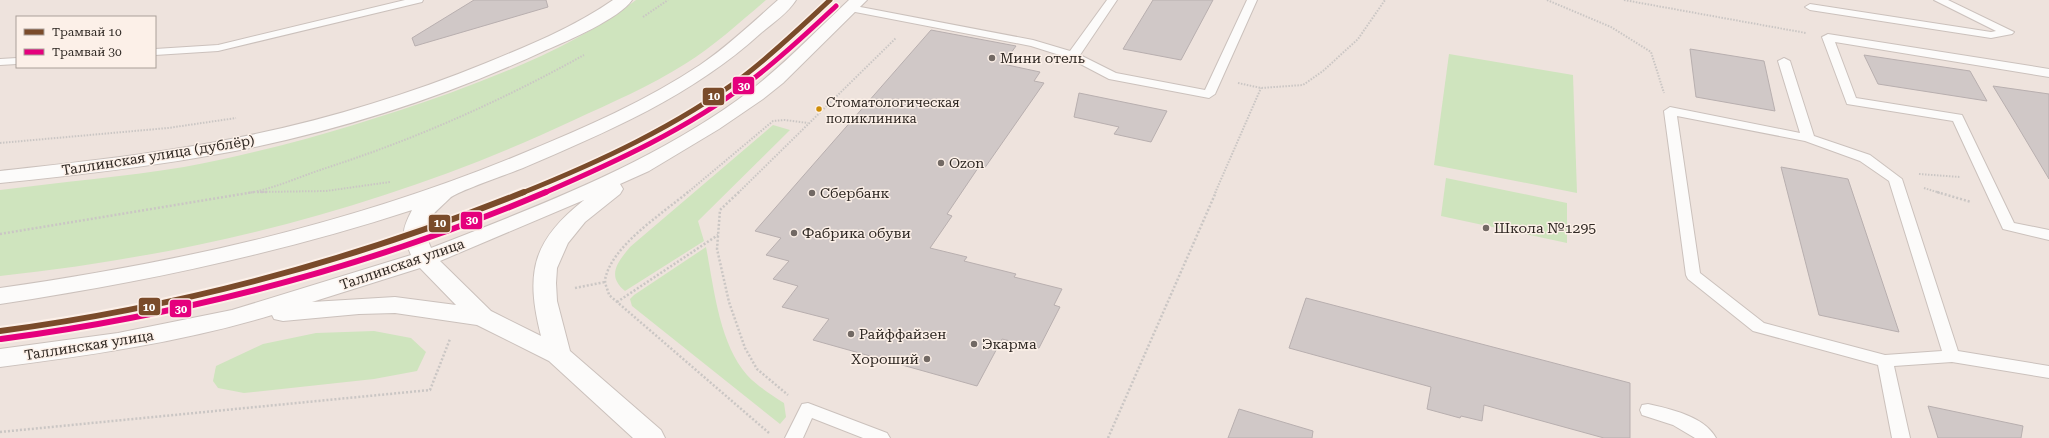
<svg xmlns="http://www.w3.org/2000/svg" width="2049" height="438" viewBox="0 0 2049 438" font-family="'Roboto Serif',serif">
<style>
.green{fill:#cfe4be}
.building{fill:#d0c8c7;stroke:#b8afaf}
.lines{fill:none;stroke-linecap:round;stroke-linejoin:round}
.lane-casing{stroke:#cbc1bc;stroke-width:2}
.street-casing{stroke:#cbc1bc;stroke-width:2}
.secondary-casing{stroke:#cbc1bc;stroke-width:2}
.path-far1{stroke:#cac6c4;stroke-width:2;stroke-dasharray:1.5 1.5;stroke-linecap:butt}
.path{stroke:#cac6c4;stroke-width:2.5;stroke-dasharray:2 2;stroke-linecap:butt}
.lane{fill:#fcfbfa;fill-rule:evenodd}
.street{fill:#fcfbfa;fill-rule:evenodd}
.secondary{fill:#fcfbfa;fill-rule:evenodd}
.tram-1-far1-casing{stroke:#fcf0e8;stroke-width:8}
.tram-1-casing{stroke:#fcf0e8;stroke-width:10}
.tram-2-far1-casing{stroke:#fcf0e8;stroke-width:8}
.tram-2-casing{stroke:#fcf0e8;stroke-width:10}
.tram-1-far1{stroke:#7a4b2a;stroke-width:5}
.tram-1{stroke:#7a4b2a;stroke-width:6}
.tram-2-far1{stroke:#e5007d;stroke-width:5}
.tram-2{stroke:#e5007d;stroke-width:6}
.poi-dot{fill:#726964;stroke:#fcf0e8;stroke-width:1.5}
.bus-dot{fill:#cf8d07;stroke:#fcf0e8;stroke-width:1.5}
.labels{text-anchor:middle;dominant-baseline:central;stroke-width:3;stroke-linejoin:round;paint-order:stroke}
.bus-label{font-size:13px;fill:#2f2823;stroke:#fcf0e8;text-anchor:start}
.poi-label{font-size:14px;fill:#2f2823;stroke:#fcf0e8;text-anchor:start}
.street-label{font-size:14px;fill:#2f2823;stroke:#fcf0e8}
.line-badge{stroke:#fcf0e8;stroke-width:1.5}
.badge-label{font-size:11px;text-anchor:middle;font-weight:bold;fill:#fff}
</style>
<rect width="100%" height="100%" fill="#eee3dd"/>
<g class="green">
<path d="M636,0H766C740,22 714,46 685,64C650,86 611,103 574,120C394,205 198,255 0,276V190C61,182 123,177 184,167C275,150 363,124 450,93C515,69 581,42 636,0Z"/>
<path d="M1449,54L1573,75L1577,193L1434,165Z"/>
<path d="M773,125L790,130L698,221L704,241L625,291C606,275 618,262 630,247Z"/>
<path d="M1446,178L1567,203V243L1441,216Z"/>
<path d="M706,247C714,288 719,343 747,375C757,386 772,395 784,403L786,417L780,424L632,306L630,299L634,295Z"/>
<path d="M374,331L411,338L426,352L417,371L374,379L244,393L218,388L213,381L216,366L263,344L316,333Z"/>
</g>
<g class="building">
<path d="M474,0H546L548,7L415,46L412,38Z"/>
<path d="M1153,0H1213L1181,60L1123,49Z"/>
<path d="M931,30L1016,46L1003,64L1040,72L1034,81L1044,83L984,169L978,168L947,214L952,216L930,248L967,257L964,261L1016,274L1014,277L1062,289L1054,305L1060,307L1039,348L1002,339L977,386L813,340L829,319L782,307L798,286L773,279L789,261L766,255L781,238L755,231Z"/>
<path d="M1690,49L1764,61L1775,111L1696,97Z"/>
<path d="M1864,55L1970,71L1987,101L1878,84Z"/>
<path d="M1993,86L2049,94V179L2015,122Z"/>
<path d="M1079,93L1167,111L1151,142L1114,134L1119,127L1074,117Z"/>
<path d="M1781,167L1848,179L1899,332L1819,315Z"/>
<path d="M1306,298L1630,383V438H1604L1484,405L1482,421L1461,416L1460,418L1427,409L1431,387L1289,348Z"/>
<path d="M1928,406L2023,426L2021,438H1938Z"/>
<path d="M1239,409L1313,431L1312,438H1228Z"/>
</g>
<g class="lines">
<g class="lane-casing">
<g id="lane">
<path d="M405,0H423L422,2L218,51L155,55V49L218,45Z"/>
<path d="M1107,0H1117L1080,55L1116,73L1205,90L1247,0H1257L1215,94L1209,98L1109,79L1069,58L1031,46L850,11L845,8L850,5L1033,40L1070,51Z"/>
<path d="M1934,0H1948L2014,32L2012,34L1991,38L1810,10L1805,7L1810,4L1991,32L1996,31Z"/>
<path d="M1828,34L2049,69V77L1835,42L1856,98L1962,115L2014,223L2049,230V240L2003,229L1953,121L1847,104L1822,37Z"/>
<path d="M17,58V64L0,65V59Z"/>
<path d="M1784,58L1790,61L1814,136L1870,155L1902,179L1958,351L2049,366V378L1952,362L1894,366L1910,438H1892L1878,365L1753,331L1688,279L1686,275L1664,111L1670,107L1800,133L1778,61ZM1677,116L1805,141L1860,161L1889,181L1942,351L1885,355L1764,323L1700,273Z"/>
<path d="M808,403L887,433L890,438H863L812,418L803,438H785L802,404Z"/>
<path d="M1648,404C1670,409 1704,416 1716,438H1695L1673,425L1642,415L1640,410L1642,405Z"/>
</g>
</g>
<g class="street-casing">
<path id="street" d="M613,0H632C620,18 568,41 546,50C447,96 343,130 235,151C157,166 79,175 0,183V171C79,162 158,154 236,138C322,121 405,96 486,63C530,45 574,27 613,0Z"/>
</g>
<g class="secondary-casing">
<path id="secondary" d="M778,0H796C788,13 773,23 761,33C692,96 607,132 523,168C511,173 455,192 450,198C433,215 419,221 431,248C539,206 658,161 751,90C786,63 817,30 849,0H867L783,83L763,99L719,129L649,171L620,184L623,189L620,194L585,222L568,243L557,268L556,283L557,301L570,351L661,430L665,438H633L549,361L477,325L395,313L359,314L283,321L274,319L272,315C183,342 92,355 0,367V349L118,333L232,310L411,255C402,233 401,232 412,210C277,254 140,283 0,304V288C182,262 356,223 526,152C586,127 646,101 700,65C728,46 753,22 778,0ZM584,200C532,241 525,273 541,336L491,311L440,261ZM420,268L456,305L395,297L312,302Z"/>
</g>
<g class="path-far1">
<path d="M1547,0L1611,27L1651,52L1664,93"/>
<path d="M1624,0L1806,33"/>
<path d="M643,17L668,0"/>
<path d="M1238,83L1261,88L1303,85L1323,71L1358,39L1385,0"/>
<path d="M0,143L168,128L236,118"/>
<path d="M1919,174L1960,177"/>
<path d="M1924,188L1940,193"/>
<path d="M257,192L326,191L390,182"/>
<path d="M248,193C273,189 299,177 323,169C416,139 499,102 584,55"/>
<path d="M687,193L773,121L785,120L808,123"/>
<path d="M738,193L896,38"/>
<path d="M1215,193L1261,88"/>
</g>
<g class="path">
<path d="M257,192H269"/>
<path d="M688,192C662,214 611,246 605,280C605,285 608,290 609,295L769,433"/>
<path d="M739,192L720,210L717,249L729,302L745,348L757,369L788,395"/>
<path d="M1937,192L1971,202"/>
<path d="M0,234L254,192"/>
<path d="M575,288L605,282"/>
<path d="M617,302L718,235"/>
<path d="M0,432L430,390L450,339"/>
<path d="M1108,438L1216,192"/>
</g>
<use href="#lane" class="lane"/>
<use href="#street" class="street"/>
<use href="#secondary" class="secondary"/>
<g class="tram-1-far1-casing">
<path id="tram-1-far1" d="M522,193C599,162 677,126 744,76C774,53 802,26 830,0"/>
</g>
<g class="tram-1-casing">
<path id="tram-1" d="M0,331C181,307 355,260 524,192"/>
</g>
<g class="tram-2-far1-casing">
<path id="tram-2-far1" d="M544,193C615,162 687,129 749,82C780,59 808,32 836,6"/>
</g>
<g class="tram-2-casing">
<path id="tram-2" d="M1,339C188,314 372,266 546,192"/>
</g>
<use href="#tram-1-far1" class="tram-1-far1"/>
<use href="#tram-1" class="tram-1"/>
<use href="#tram-2-far1" class="tram-2-far1"/>
<use href="#tram-2" class="tram-2"/>
</g>
<g class="poi-dot">
<circle cx="992" cy="58" r="4"/>
<circle cx="941" cy="163" r="4"/>
<circle cx="812" cy="193" r="4"/>
<circle cx="1486" cy="228" r="4"/>
<circle cx="794" cy="233" r="4"/>
<circle cx="851" cy="334" r="4"/>
<circle cx="974" cy="344" r="4"/>
<circle cx="927" cy="359" r="4"/>
</g>
<circle class="bus-dot" cx="819" cy="109" r="3.5"/>
<g class="labels">
<g class="bus-label">
<text x="826" y="102">Стоматологическая<tspan x="826" dy="16">поликлиника</tspan></text>
</g>
<g class="poi-label">
<text x="1000" y="58">Мини отель</text>
<text x="949" y="163">Ozon</text>
<text x="820" y="193">Сбербанк</text>
<text x="1494" y="228">Школа №1295</text>
<text x="802" y="233">Фабрика обуви</text>
<text x="859" y="334">Райффайзен</text>
<text x="982" y="344">Экарма</text>
<text x="919" y="359" text-anchor="end">Хороший</text>
</g>
<g class="street-label">
<text transform="translate(158 155) rotate(-9)">Таллинская улица (дублёр)</text>
<text transform="translate(402 264) rotate(-19)">Таллинская улица</text>
<text transform="translate(89 345) rotate(-9)">Таллинская улица</text>
</g>
</g>
<g class="line-badge">
<rect x="732" y="76" width="23" height="19" rx="4" fill="#e5007d"/>
<rect x="702" y="87" width="23" height="19" rx="4" fill="#7a4b2a"/>
<rect x="460" y="211" width="23" height="19" rx="4" fill="#e5007d"/>
<rect x="428" y="214" width="23" height="19" rx="4" fill="#7a4b2a"/>
<rect x="138" y="297" width="23" height="19" rx="4" fill="#7a4b2a"/>
<rect x="169" y="299" width="23" height="19" rx="4" fill="#e5007d"/>
</g>
<g class="badge-label">
<text x="744" y="90">30</text>
<text x="714" y="100">10</text>
<text x="472" y="224">30</text>
<text x="440" y="227">10</text>
<text x="149" y="311">10</text>
<text x="181" y="313">30</text>
</g>
<rect x="16" y="16" width="140" height="52" fill="#fcf0e8" stroke="#aaa099"/>
<rect x="24" y="29" width="20" height="6" fill="#7a4b2a" stroke="#aaa099"/>
<text x="52" y="36" font-size="12" fill="#2f2823">Трамвай 10</text>
<rect x="24" y="49" width="20" height="6" fill="#e5007d" stroke="#aaa099"/>
<text x="52" y="56" font-size="12" fill="#2f2823">Трамвай 30</text>
</svg>
